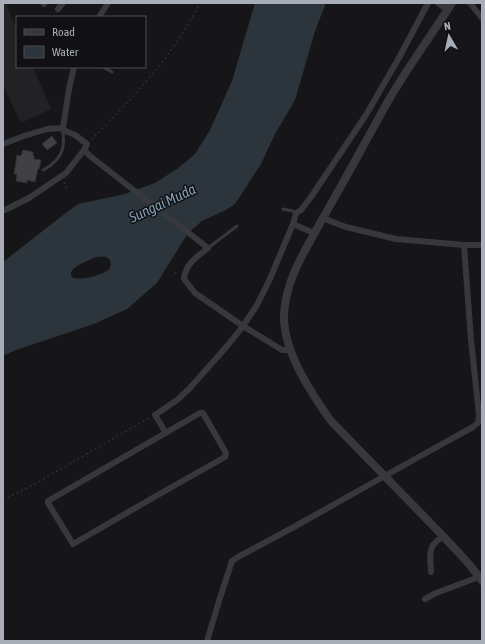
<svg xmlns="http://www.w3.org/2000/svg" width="485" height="644" viewBox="0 0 485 644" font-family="'Asap Condensed',sans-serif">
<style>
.built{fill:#222225}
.water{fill:#2c353c;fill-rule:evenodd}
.building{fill:#404145;stroke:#303034}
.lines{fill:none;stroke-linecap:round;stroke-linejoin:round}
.path{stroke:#3d3f44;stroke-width:1;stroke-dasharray:2 3;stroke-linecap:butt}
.service{stroke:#37383d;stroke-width:3}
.minor{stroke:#37383d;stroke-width:6}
.tertiary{stroke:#37383d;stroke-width:8}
.labels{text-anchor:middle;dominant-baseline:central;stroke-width:3;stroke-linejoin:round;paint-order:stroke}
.water-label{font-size:15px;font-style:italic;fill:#7f9bb3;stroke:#111113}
</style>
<rect width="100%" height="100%" fill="#161618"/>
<path class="built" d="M6,4L17,30V67H33L51,109L21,123L4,88H3V5Z"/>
<path class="water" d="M255,3H326L315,31L295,100L275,134L261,164L235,204L226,210L202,221L188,233L157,283L127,309L94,324L16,350L3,356V262L67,212L78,204L125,194L155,183L177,169L195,154L210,130L232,81ZM96,257C99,257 103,256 106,257C112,259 112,267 108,270C101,276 82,280 73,278L71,275V272C77,264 87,261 96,257Z"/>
<g class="building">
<path d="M52,136L57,143L47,150L42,144Z"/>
<path d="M23,150L33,152V155L34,156V159L41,160L39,169H38L35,182L27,180V183L16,181L17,174H14L17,155L21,156Z"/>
</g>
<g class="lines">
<g class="path">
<path d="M91,140C133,98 173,56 200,3"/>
<path d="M64,182L65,186L68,189"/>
<path d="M175,272L179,275"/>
<path d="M3,500L35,484L149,418"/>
</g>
<g class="service">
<path d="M103,67L112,72"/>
<path d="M43,170C52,166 61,157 63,147C64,142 63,136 63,130"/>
<path d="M283,209L297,212"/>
<path d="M208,248L237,226"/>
</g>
<g class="minor">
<path d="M43,3L44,4"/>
<path d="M438,3L448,10"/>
<path d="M470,3L482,18"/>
<path d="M58,9L63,3"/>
<path d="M99,17L108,3"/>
<path d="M63,128L69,89L74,67"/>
<path d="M3,144L24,136L47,129L63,128V130L75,135L87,144L84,150L90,156L208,248C198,256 185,264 184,279L195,293L243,326L282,350H287L290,349"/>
<path d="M3,211L29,198L66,173L84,150"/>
<path d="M322,218L346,227L396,239L464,245H482"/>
<path d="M293,224L314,233"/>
<path d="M200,413H203L226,453L225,457L163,492L73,544L48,503V501Z"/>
<path d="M166,433L155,415L177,400L189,389L228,345L243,326L257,305L269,281L293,224L296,213L301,210L311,197L366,115L400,56L428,3"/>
<path d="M431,572C431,564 428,553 433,545C435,542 440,539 443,536"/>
<path d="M425,599L436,593L479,577"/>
<path d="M207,641L219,601L232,561L238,557L292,528L424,454L473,427L478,423L479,415L471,340L464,245"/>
</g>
<path class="tertiary" d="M452,3C432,34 410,64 391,96C374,126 358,156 341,186C332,202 323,218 314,234C300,259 285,285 284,315C283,351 311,393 331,421L443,536L469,564L482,581"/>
</g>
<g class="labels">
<g class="water-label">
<text transform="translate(162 203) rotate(-25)">Sungai Muda</text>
</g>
</g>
<rect width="485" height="644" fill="none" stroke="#a8adb8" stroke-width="8"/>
<rect x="16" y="16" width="130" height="52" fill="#111113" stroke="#4d4f55"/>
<rect x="24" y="29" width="20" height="6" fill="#37383d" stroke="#4d4f55"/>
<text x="52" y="36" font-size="12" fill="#a8adb8">Road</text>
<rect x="24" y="46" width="20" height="12" fill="#2c353c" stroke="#4d4f55"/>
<text x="52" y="56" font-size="12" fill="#a8adb8">Water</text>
<g transform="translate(449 36) rotate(351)" stroke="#111113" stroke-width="3" paint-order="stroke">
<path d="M0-3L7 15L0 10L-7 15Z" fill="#a8adb8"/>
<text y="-6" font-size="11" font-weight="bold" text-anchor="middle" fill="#a8adb8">N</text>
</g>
</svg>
